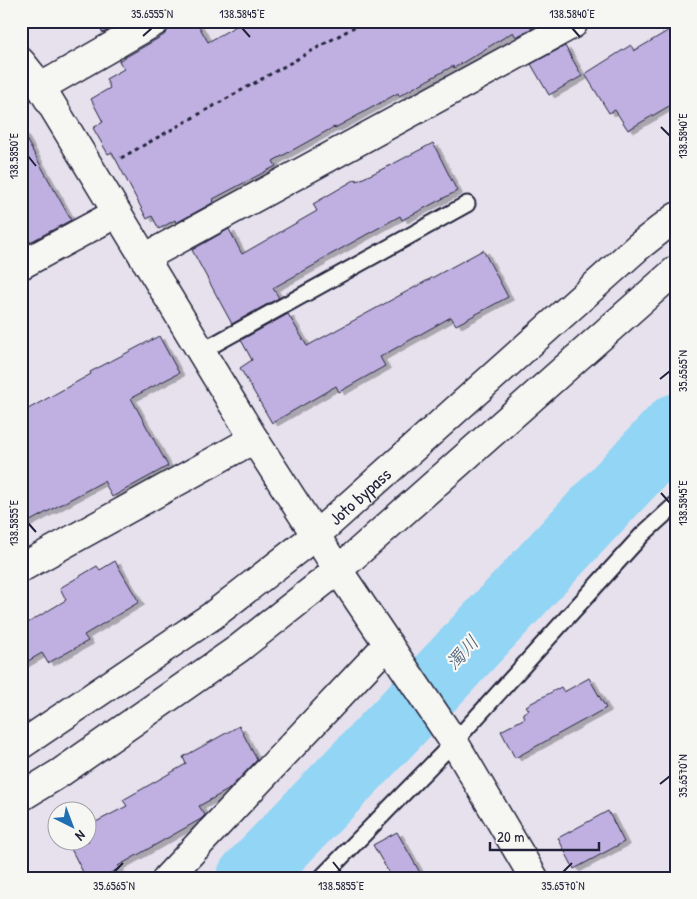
<svg xmlns="http://www.w3.org/2000/svg" width="697" height="899" viewBox="0 0 697 899" font-family="'Patrick Hand','Klee One',sans-serif">
<style>
.lines{fill:none;stroke-linecap:round;stroke-linejoin:round}
.river{stroke:#92d5f4;stroke-width:65}
.building{fill:#bfb0e1;stroke:#22223b;filter:url(#shadow)}
.service-casing{stroke:#22223b;stroke-width:19}
.minor-casing{stroke:#22223b;stroke-width:31}
.trunk-casing{stroke:#22223b;stroke-width:31}
.path{stroke:#22223b;stroke-width:3;stroke-dasharray:4 4;stroke-linecap:butt}
.service{stroke:#f6f6f2;stroke-width:15}
.minor{stroke:#f6f6f2;stroke-width:28}
.trunk{stroke:#f6f6f2;stroke-width:28}
.ticks{fill:none;stroke:#22223b;stroke-width:2}
.labels{text-anchor:middle;dominant-baseline:central;stroke-width:4.5;stroke-linejoin:round;paint-order:stroke}
.street-label{font-size:18px;fill:#22223b;stroke:#f6f6f2}
.water-label{font-size:19px;font-style:italic;fill:#445872;stroke:#f6f6f2}
.neatline{fill:none;stroke:#22223b;stroke-width:2}
.ticks-label{font-size:12px;text-anchor:middle;fill:#22223b}
</style>
<defs>
<filter id="shadow"><feDropShadow dx="5.5" dy="3" stdDeviation="0" flood-color="#0004"/></filter>
</defs>
<rect width="100%" height="100%" fill="#e6e1ed"/>
<filter id="ink" filterUnits="userSpaceOnUse"><feTurbulence type="fractalNoise" baseFrequency=".02" numOctaves="2"/><feDisplacementMap in="SourceGraphic" scale="10" xChannelSelector="R" yChannelSelector="G"/><feConvolveMatrix kernelMatrix="1 2 1 2 8 2 1 2 1" color-interpolation-filters="sRGB"/></filter>
<g filter="url(#ink)">
<g class="lines">
<path class="river" d="M249,878L399,722L676,426"/>
</g>
<g class="building">
<path d="M96,21H124L103,33Z"/>
<path d="M172,21H196L208,42L245,21H545L516,37L513,32L454,68L453,66L399,96L398,93L335,128L334,127L273,161L276,166L217,197L213,199L214,202L176,223L175,220L159,229L152,216L147,219L112,152L108,154L93,128L103,122L91,99L110,88L106,79L124,69L119,61L164,35L169,29Z"/>
<path d="M676,26V102L628,130L615,110L609,113L585,74L631,45L634,51Z"/>
<path d="M565,46L582,76L549,95L531,64Z"/>
<path d="M21,130L71,220L21,247Z"/>
<path d="M433,143L457,191L402,220L400,216L319,261L320,262L273,288L279,298L232,324L192,250L229,229L242,254L317,211L313,204L356,179L357,181L391,165Z"/>
<path d="M483,250L508,297L456,325L451,317L380,357L385,366L339,392L336,386L272,423L240,368L252,360L241,340L288,314L307,346Z"/>
<path d="M159,336L179,373L131,398L168,466L112,497L104,481L21,526V413L91,374L90,372Z"/>
<path d="M115,561L139,602L84,635L88,641L48,663L42,653L21,665V627L66,600L60,588L97,566L100,570Z"/>
<path d="M589,678L606,708L515,758L501,731L525,718L523,713L529,710L526,706L561,687L564,692Z"/>
<path d="M239,726L257,760L228,790L199,806L205,815L201,819L118,866L119,868L102,878H86L68,843L71,842H88V826L127,806L123,800L186,764L183,757Z"/>
<path d="M608,811L624,842L574,869L558,838Z"/>
<path d="M397,832L423,878H392L373,845Z"/>
</g>
<g class="lines">
<g class="service-casing">
<g id="service">
<path d="M202,351L467,204"/>
<path d="M321,878L454,742L642,535L676,504"/>
</g>
</g>
<g class="minor-casing">
<g id="minor">
<path d="M21,62L41,87L254,439L338,570L454,742L534,878"/>
<path d="M41,87L156,21"/>
<path d="M144,258L573,24L571,21"/>
<path d="M21,265L117,213"/>
<path d="M21,568L254,439"/>
<path d="M167,878L388,644"/>
</g>
</g>
<g class="trunk-casing">
<g id="trunk">
<path id="s1" d="M21,745L212,616L316,535L638,247L676,217"/>
<path d="M21,797L60,773L238,649L338,570L676,270"/>
</g>
</g>
<path class="path" d="M121,158L365,21"/>
<use href="#service" class="service"/>
<use href="#minor" class="minor"/>
<use href="#trunk" class="trunk"/>
</g>
</g>
<path class="ticks" d="M242,28L250,37M572,28L580,37M143,36L152,28M661,127L670,136M28,156L36,166M660,379L670,371M661,493L670,503M28,523L36,532M660,784L670,776M333,862L341,872M114,872L123,863M563,872L572,863"/>
<g class="labels">
<g class="street-label">
<text stroke="none"><textPath href="#s1" startOffset="421">Joto bypass</textPath></text>
</g>
<g class="water-label">
<text transform="translate(462 652) rotate(-47)">濁川</text>
</g>
</g>
<rect width="697" height="899" fill="none" stroke="#f6f6f2" stroke-width="55"/>
<g transform="translate(72 826) rotate(138)"><circle r="24" fill="#f6f6f2" stroke="#a1a1a9"/>
<path d="M0-4L9 19L0 12L-9 19Z" fill="#1f6fb2"/>
<text y="-8" font-size="14" font-weight="bold" text-anchor="middle" fill="#22223b">N</text>
</g>
<path d="M490 842v8h109v-8" fill="none" stroke="#22223b" stroke-width="2.5"/>
<text x="497" y="842" font-size="15" fill="#22223b" stroke="#f6f6f2" stroke-width="4" paint-order="stroke">20 m</text>
<rect x="28" y="28" width="642" height="844" class="neatline"/>
<g class="ticks-label">
<text x="152" y="18">35.6555°N</text>
<text x="242" y="18">138.5845°E</text>
<text x="572" y="18">138.5840°E</text>
<text transform="translate(683 136) rotate(-90)" y="4">138.5840°E</text>
<text transform="translate(14 156) rotate(-90)" y="4">138.5850°E</text>
<text transform="translate(683 371) rotate(-90)" y="4">35.6565°N</text>
<text transform="translate(683 503) rotate(-90)" y="4">138.5845°E</text>
<text transform="translate(14 523) rotate(-90)" y="4">138.5855°E</text>
<text transform="translate(683 776) rotate(-90)" y="4">35.6570°N</text>
<text x="114" y="890">35.6565°N</text>
<text x="341" y="890">138.5855°E</text>
<text x="563" y="890">35.6570°N</text>
</g>
</svg>
